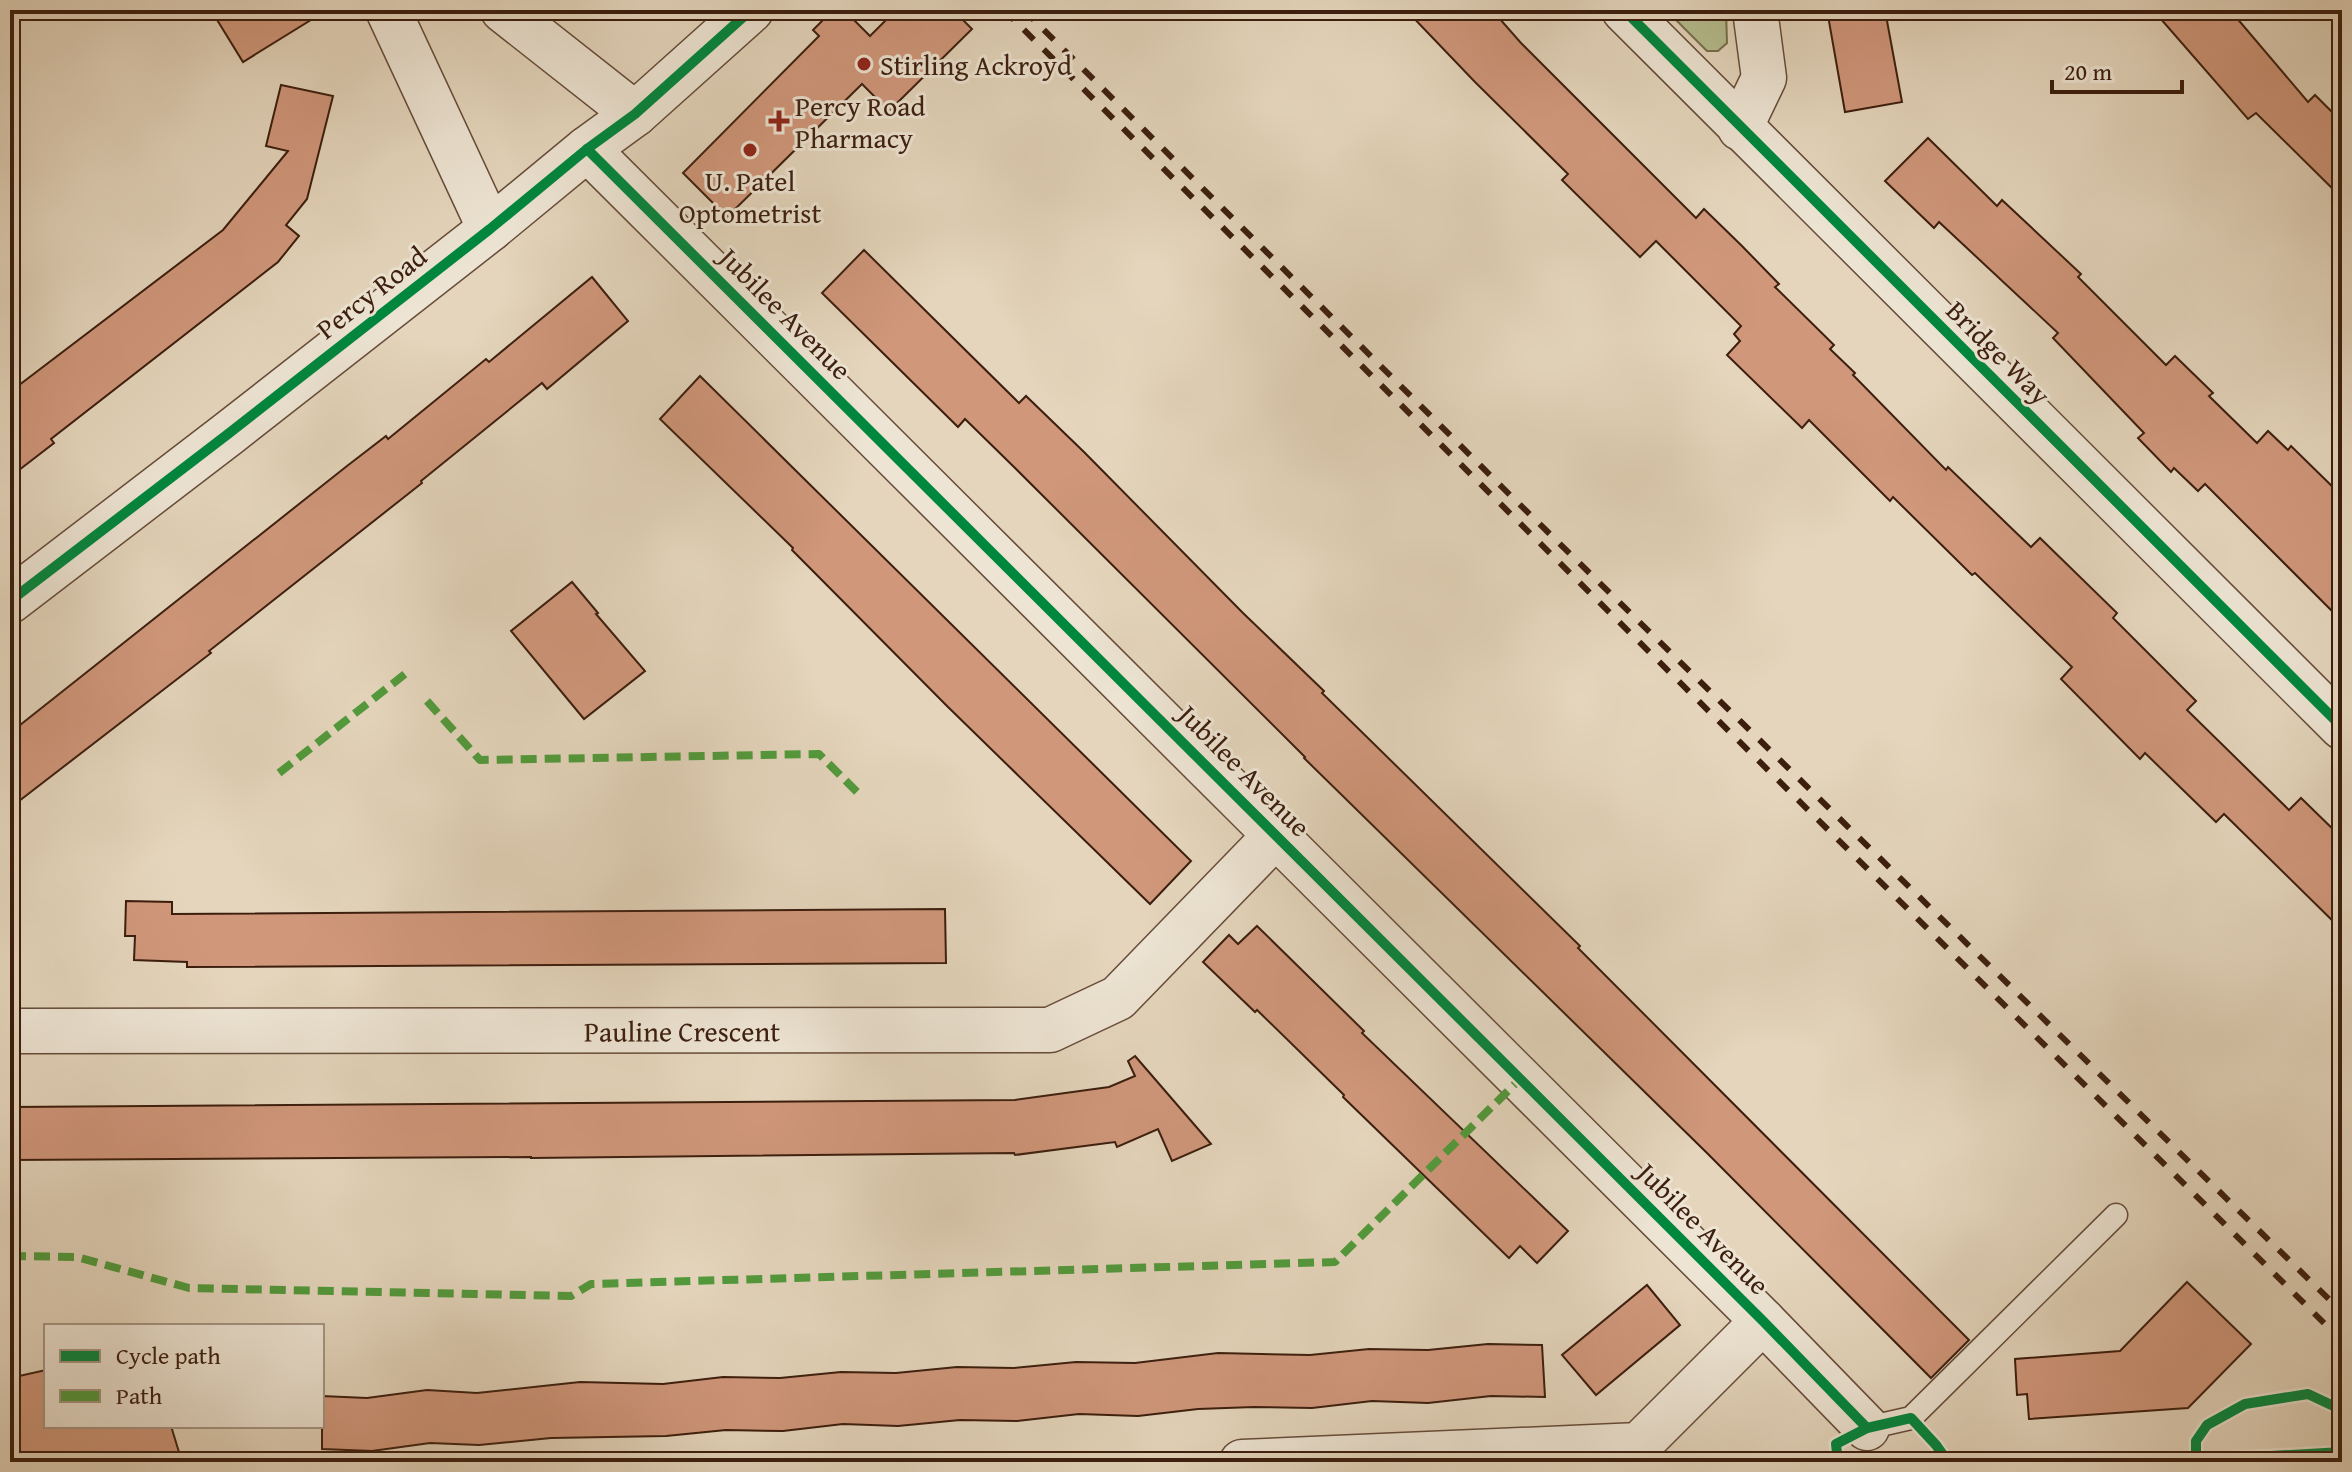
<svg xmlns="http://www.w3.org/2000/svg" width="2352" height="1472" viewBox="0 0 2352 1472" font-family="'Gentium Book Plus',serif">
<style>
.green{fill:#b5bd8f;stroke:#786e4e;stroke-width:2}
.building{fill:#d0977b;stroke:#3c1e0e;stroke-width:2}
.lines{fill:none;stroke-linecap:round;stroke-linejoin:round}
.service-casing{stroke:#664c3a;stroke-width:25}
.minor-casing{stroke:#664c3a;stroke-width:47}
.tertiary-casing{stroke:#664c3a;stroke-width:47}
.service{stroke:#ede4d3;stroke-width:22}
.minor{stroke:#ede4d3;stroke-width:44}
.tertiary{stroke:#ede4d3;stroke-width:44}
.rail{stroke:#3c1e0e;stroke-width:6;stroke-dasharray:14 14;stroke-linecap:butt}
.quiet{stroke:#529a3c;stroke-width:8;stroke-dasharray:16 8;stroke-linecap:butt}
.cycleway-casing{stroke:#ede4d3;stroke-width:15}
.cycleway{stroke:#00873e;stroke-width:10}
.poi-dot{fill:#8f2418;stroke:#ede4d3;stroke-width:3}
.labels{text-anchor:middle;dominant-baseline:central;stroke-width:6;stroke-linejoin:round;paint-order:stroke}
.poi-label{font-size:28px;fill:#3c1e0e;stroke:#ede4d3;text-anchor:start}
.street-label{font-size:28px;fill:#3c1e0e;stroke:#ede4d3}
</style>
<rect width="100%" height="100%" fill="#e4d5bc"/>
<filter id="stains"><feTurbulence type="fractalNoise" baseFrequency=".0025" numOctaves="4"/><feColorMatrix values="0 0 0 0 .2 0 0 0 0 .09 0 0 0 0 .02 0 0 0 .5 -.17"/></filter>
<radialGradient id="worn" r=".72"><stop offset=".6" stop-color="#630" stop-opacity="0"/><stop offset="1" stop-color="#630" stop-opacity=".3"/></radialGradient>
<path class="green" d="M1666,10H1726L1727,43L1718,51H1707Z"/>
<g class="building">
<path d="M211,10H327L243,62Z"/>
<path d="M833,10H844L870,36L896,10H953L972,29L889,111L862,84L727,217L683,173L819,36L813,30Z"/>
<path d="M1406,10H1492L1521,43L1696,218L1704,209L1742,246L1779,284L1775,287L1834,345L1830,349L1855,373L1853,375L1946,470L1948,467L2031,547L2040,538L2117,613L2113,618L2196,701L2187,710L2289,810L2301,798L2342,838V930L2224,814L2216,822L2145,753L2140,759L2061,679L2072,667L1975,573L1972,575L1893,497L1890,501L1809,420L1802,428L1727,355L1740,341L1734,334L1741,326L1656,241L1640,257L1562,180L1568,174L1475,82Z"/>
<path d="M1827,10H1885L1902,102L1845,112Z"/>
<path d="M2153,10H2230L2308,102L2315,95L2342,122V198L2256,113L2248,119Z"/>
<path d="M281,85L333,96L307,199L286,225L299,236L278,262L51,439L54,443L10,477V392L223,230L288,151L266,146Z"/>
<path d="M1928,138L1997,206L2002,200L2081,274L2078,277L2166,365L2175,356L2213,393L2209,396L2257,443L2268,431L2288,450L2291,446L2342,496V621L2205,484L2198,491L2174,468L2171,472L2138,438L2144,433L2053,338L2058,333L1939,222L1934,228L1885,181Z"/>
<path d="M864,250L1019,403L1026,396L1084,452L1243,613L1324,691L1322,693L1580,946L1578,948L1969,1340L1931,1378L1707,1153L1304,758L1305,757L1014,467L965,419L958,427L822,293Z"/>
<path d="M592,277L628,321L547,389L542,383L421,481L422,483L209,651L211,653L10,808V733L347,466L386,436L388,439L486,359L489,362Z"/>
<path d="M700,376L1191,861L1150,904L947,706L792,550L793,548L660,419Z"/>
<path d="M572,582L598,613L596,614L645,671L584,719L511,631Z"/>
<path d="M126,901L172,902V914L945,909L946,963L187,967V962L134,960L135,936H125Z"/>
<path d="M1257,926L1364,1031L1362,1033L1568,1231L1537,1263L1520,1246L1509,1258L1343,1097L1344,1095L1257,1010L1255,1012L1203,962L1229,935L1238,944Z"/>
<path d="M1135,1056L1211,1144L1172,1161L1158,1129L1117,1147L1115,1142L1015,1155L1014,1153L531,1158V1157L10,1160V1107L1015,1100L1109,1087L1135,1076L1128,1061Z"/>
<path d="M2187,1282L2251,1344L2188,1408L2029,1419L2027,1394L2017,1395L2015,1359L2120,1351Z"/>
<path d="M1647,1285L1680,1325L1596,1395L1562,1355Z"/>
<path d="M1488,1344L1542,1345L1545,1397L1491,1396L1428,1403L1372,1401L1312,1408L1254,1407L1198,1409L1138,1416L1079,1414L1017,1421L960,1420L898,1426L843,1424L783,1431L726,1430L666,1436L551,1438L479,1445L430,1443L372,1451L322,1449V1396L367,1398L427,1390L477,1393L580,1382L663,1384L723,1377L780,1378L841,1372L896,1373L957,1367L1014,1368L1076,1362L1135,1363L1218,1353L1310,1355L1369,1349L1428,1350Z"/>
<path d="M46,1370V1426H171L182,1462H10V1378Z"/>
</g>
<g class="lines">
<g class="service-casing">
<path id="service" d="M1867,1428L1911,1418L2116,1215"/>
</g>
<g class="minor-casing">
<g id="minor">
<path d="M388,10L490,229"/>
<path d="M503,10L635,114"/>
<path d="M1624,10L2342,727"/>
<path d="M1740,128L1764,78L1755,10"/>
<path d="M587,149L1763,1321L1867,1428"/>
<path id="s1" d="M10,1031L1050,1030L1118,998L1276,835"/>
<path d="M1242,1462L1639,1445L1763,1321"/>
</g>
</g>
<g class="tertiary-casing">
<path id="tertiary" d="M10,601L228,434L490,229L587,149L635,114L751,10"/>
</g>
<use href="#service" class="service"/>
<use href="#minor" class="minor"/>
<use href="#tertiary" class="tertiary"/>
<g class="rail">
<path d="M1004,10L2342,1341"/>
<path d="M1024,10L1503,488L2342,1312"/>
</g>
<g class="quiet">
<path d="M427,701L480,760L819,754L861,796"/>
<path d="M279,773L405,674"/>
<path d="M10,1256L77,1257L189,1288L571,1296L591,1284L1335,1262L1520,1079"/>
</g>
<g class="cycleway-casing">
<g id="cycleway">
<path d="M1624,10L2342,727"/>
<path d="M587,149L1763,1321L1867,1428"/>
<path d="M10,601L228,434L490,229L587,149L635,114L751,10"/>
<path d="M2196,1459V1441L2207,1425L2245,1404L2308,1394L2342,1410"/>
<path d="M1838,1462L1836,1444L1867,1428L1911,1418L1936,1445L1948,1462"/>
<path d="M2093,1462L2236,1458L2342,1452"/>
</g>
</g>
<use href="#cycleway" class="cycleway"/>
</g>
<g class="poi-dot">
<circle cx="864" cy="64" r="8"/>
<path d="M775 109h8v8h8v8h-8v8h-8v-8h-8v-8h8z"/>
<circle cx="750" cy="150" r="8"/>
</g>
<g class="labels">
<g class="poi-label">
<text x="880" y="64">Stirling Ackroyd</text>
<text x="795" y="105">Percy Road<tspan x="795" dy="32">Pharmacy</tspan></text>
<text x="750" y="180" text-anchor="middle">U. Patel<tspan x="750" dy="32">Optometrist</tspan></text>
</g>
<g class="street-label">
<text transform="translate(371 292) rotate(-38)">Percy Road</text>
<text transform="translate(786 313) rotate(45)">Jubilee Avenue</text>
<text transform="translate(1999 352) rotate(45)">Bridge Way</text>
<text transform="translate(1245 770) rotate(45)">Jubilee Avenue</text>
<text stroke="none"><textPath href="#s1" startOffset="672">Pauline Crescent</textPath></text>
<text transform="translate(1704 1228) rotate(45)">Jubilee Avenue</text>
</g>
</g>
<rect width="2352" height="1472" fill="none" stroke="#e4d5bc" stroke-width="40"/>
<rect x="12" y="12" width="2328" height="1448" fill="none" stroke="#3c1e0e" stroke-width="4"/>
<rect x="20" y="20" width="2312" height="1432" fill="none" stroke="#3c1e0e" stroke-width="2"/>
<rect x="44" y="1324" width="280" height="104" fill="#ede4d3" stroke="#a69584" stroke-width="2"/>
<rect x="60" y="1350" width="40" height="12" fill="#00873e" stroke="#a69584" stroke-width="2"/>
<text x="116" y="1364" font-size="24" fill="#3c1e0e">Cycle path</text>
<rect x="60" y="1390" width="40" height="12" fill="#529a3c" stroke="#a69584" stroke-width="2"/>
<text x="116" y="1404" font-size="24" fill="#3c1e0e">Path</text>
<path d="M2052 80v12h130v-12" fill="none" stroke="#3c1e0e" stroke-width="4"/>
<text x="2064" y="80" font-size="24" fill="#3c1e0e" stroke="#ede4d3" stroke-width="6" paint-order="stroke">20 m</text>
<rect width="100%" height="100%" filter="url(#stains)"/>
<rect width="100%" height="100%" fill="url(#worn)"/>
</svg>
